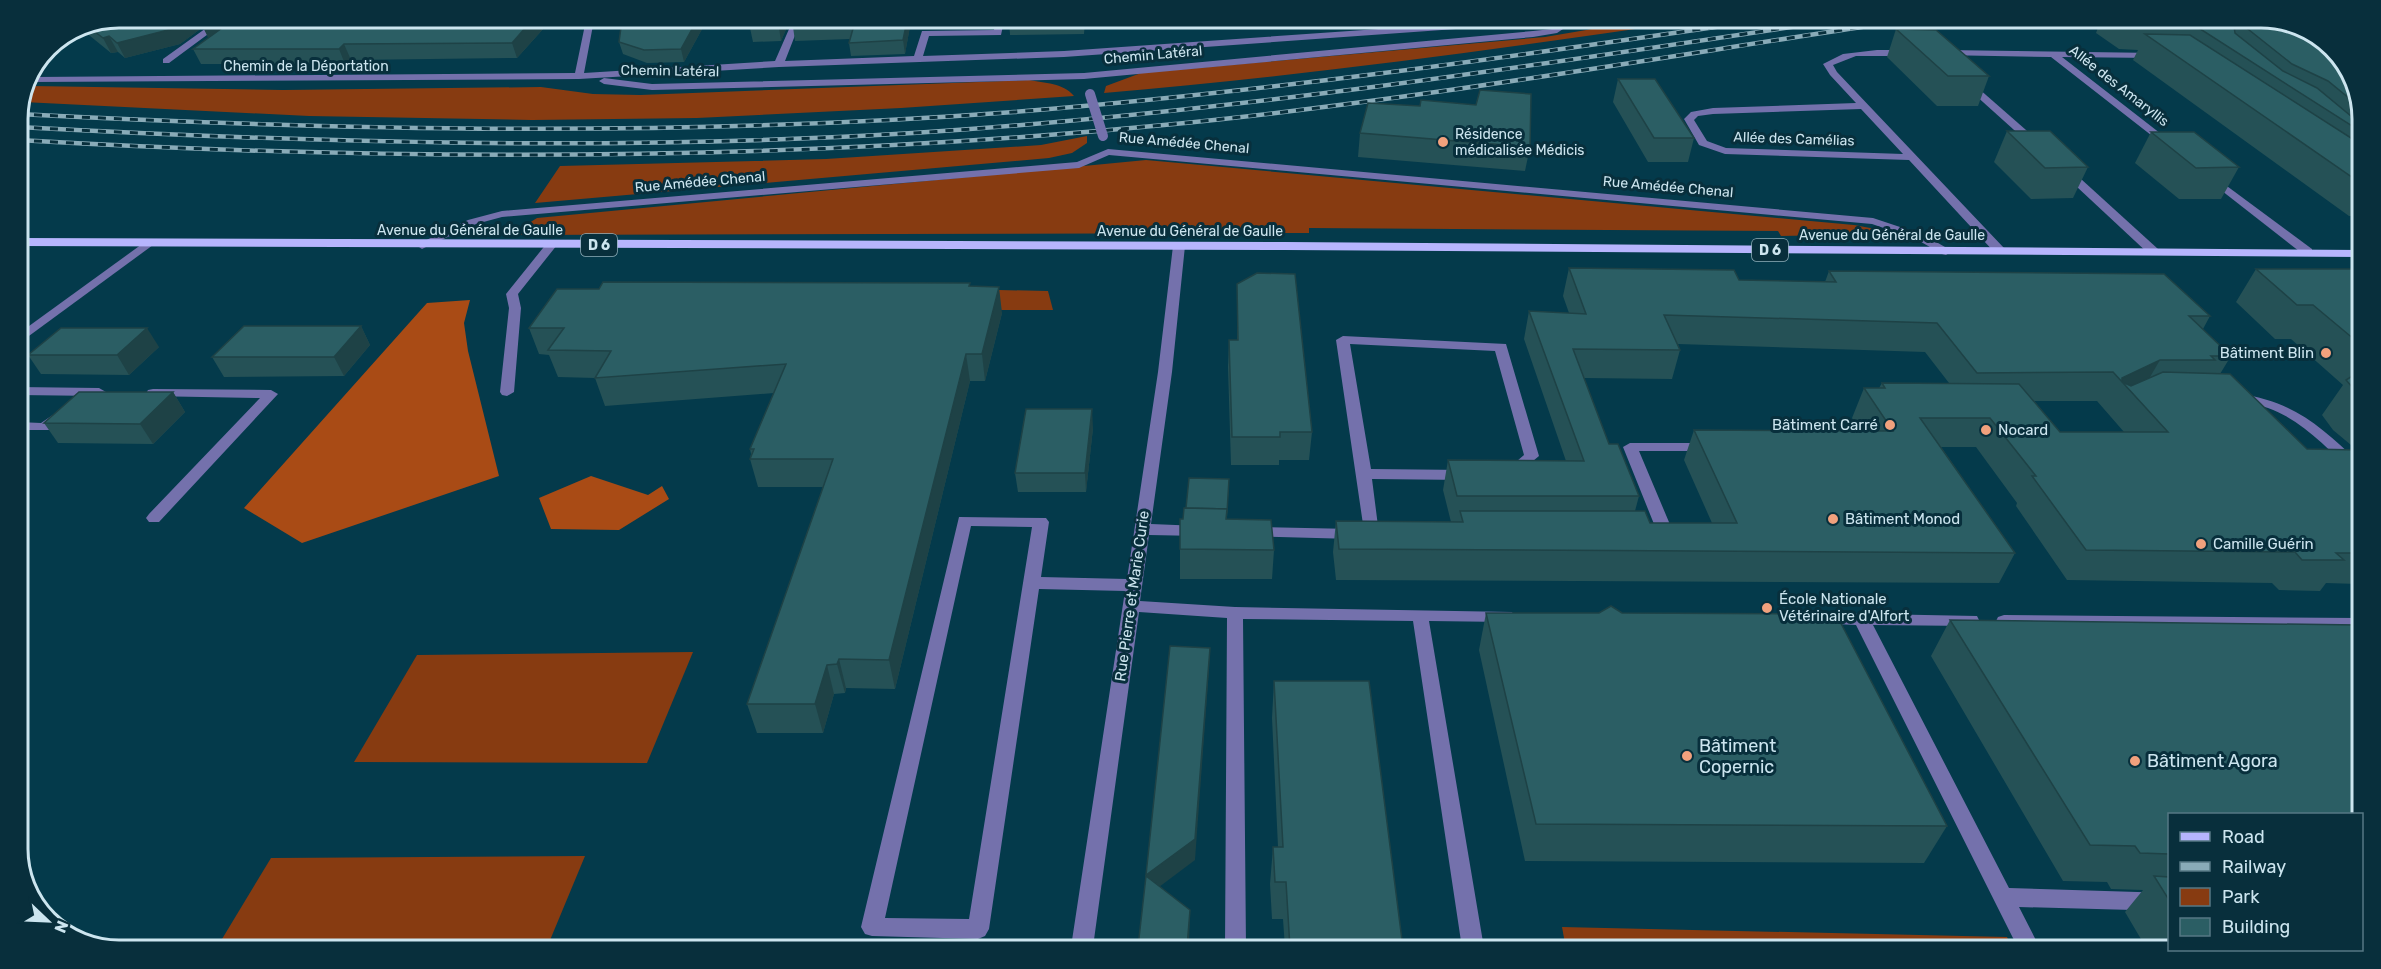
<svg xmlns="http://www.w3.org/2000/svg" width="2381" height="969" viewBox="0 0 2381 969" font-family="Rubik,sans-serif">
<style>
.green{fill:#873b11}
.forest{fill:#a94b15}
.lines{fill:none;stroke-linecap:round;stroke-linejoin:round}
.minor{fill:#7471ac;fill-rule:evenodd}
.major{fill:#b7b5fd;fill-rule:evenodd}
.rail-casing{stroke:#89abb8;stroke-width:4.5}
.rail{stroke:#082f3c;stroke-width:3;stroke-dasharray:8;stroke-linecap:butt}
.minor-bridge{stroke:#7471ac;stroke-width:10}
.wall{fill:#255156;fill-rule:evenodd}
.shaded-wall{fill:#1e4246}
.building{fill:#2b5e64;stroke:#1e4246;stroke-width:1.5}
.poi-dot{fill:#f1a17d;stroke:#082f3c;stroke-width:2}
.labels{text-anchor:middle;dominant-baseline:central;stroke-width:6;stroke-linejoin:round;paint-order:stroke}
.far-street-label{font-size:14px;fill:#cce5ef;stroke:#082f3c}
.far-poi-label{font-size:14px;fill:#cce5ef;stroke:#082f3c;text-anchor:start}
.shield{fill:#082f3c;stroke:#91aeb9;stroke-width:1.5}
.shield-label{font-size:14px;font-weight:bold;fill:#cce5ef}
.poi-label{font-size:15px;fill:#cce5ef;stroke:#082f3c;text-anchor:start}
.street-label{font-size:15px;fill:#cce5ef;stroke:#082f3c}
.near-poi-label{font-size:18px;fill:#cce5ef;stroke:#082f3c;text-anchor:start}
.rim{fill:none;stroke:#cce5ef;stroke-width:3}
</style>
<rect width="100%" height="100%" fill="#043a4b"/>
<g class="green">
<path d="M1604,23H1677C1486,51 1296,77 1104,93L1106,86L1141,73L1545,37L1598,28Z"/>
<path d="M1029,80C1044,83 1064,83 1074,96L901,108L697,118L532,120L309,116L23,102L31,86L283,90L541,87L593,94L640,95Z"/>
<path d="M1087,136V143L1072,153L1049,158L535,203L560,166L826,159L1041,145Z"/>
<path d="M1146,160L1854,225L1881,230L1886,234L1781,236L1778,231L1309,228V233L510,235L537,218Z"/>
<path d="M999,290L1048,291L1053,310H995Z"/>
<path d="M693,652L647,763L354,762L417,655Z"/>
<path d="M585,856L548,945L219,944L271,858Z"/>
<path d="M1562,927L2007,937L2013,950L1566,949Z"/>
</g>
<g class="forest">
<path d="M470,300L464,323L468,351L499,476L302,543L244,508L427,303Z"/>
<path d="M591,476L648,495L662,486L669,499L619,530L551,529L539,498Z"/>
</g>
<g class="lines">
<g class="minor">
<path d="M199,18H209L219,26L169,63H163V59L209,26Z"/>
<path d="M586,20H594L584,73L775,61L793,20H801L785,61L914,56L922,31L994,30L996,21H1004L1001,35L929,36L923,56L1064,51L1465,23H1502L1498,26L1064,57L779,67L579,79L32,82L35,77L575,73Z"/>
<path d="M1562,23H1572L1557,33L1533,37L1084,79L652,90L604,84L599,81L604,78L652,84L1084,73L1533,31L1552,29Z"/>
<path d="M1877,50H1908L1913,53L1908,56H1856L1833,65L1837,72L2004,248V254H1996L1909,160L1725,154L1699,145L1684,119L1691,112L1713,108L1856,103L1830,75L1823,64L1843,54ZM1861,109L1903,154L1726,148L1707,141L1694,120L1698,116L1713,114Z"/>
<path d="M1944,50L2157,53V57L2154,58L2062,57L2174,144L2165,146L2051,57L1941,55V51Z"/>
<path d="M1964,81H1970L2041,143V147H2033L1964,85Z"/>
<path d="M1108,149L1873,218L1924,235L1952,251L1946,255L1942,254L1916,239L1872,224L1109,155L1079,168L502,217L476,224L426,247L422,249L416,245L468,220L502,211L1077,162Z"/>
<path d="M2066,168L2070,169L2158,249V255H2150L2062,173V169Z"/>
<path d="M2212,175L2312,249V255H2304L2208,180V176Z"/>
<path d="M149,239L153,241V245L18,344V334Z"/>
<path d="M551,241L557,245L518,294L521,308L514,392L507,396L502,395L500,392L509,308L506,294L547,243Z"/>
<path d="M1179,242L1185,246L1172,372L1151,524L1200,526L1206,527L1208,531L1206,535L1200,536L1149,535L1140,601L1235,607L1512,612L1514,616L1512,620L1506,622L1429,621L1484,948H1462L1413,621L1243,619L1246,947H1225L1227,618L1139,612L1093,947H1071L1125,591L1039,589L989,929L985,936L978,939L872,936L865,934L861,927L959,517L1046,518L1049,522L1041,577L1127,579L1158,372L1173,246ZM971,526L1032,527L969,919L885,918Z"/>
<path d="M1343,336L1506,344L1539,456L1515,476H1505L1503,473L1524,455L1495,351L1350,344L1371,469L1466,470L1473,475L1466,480L1372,479L1379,534L1377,538H1365L1336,340Z"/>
<path d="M18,387L99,388L106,392L99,396L18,395Z"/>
<path d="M153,389L271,390L278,394L159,522H149L146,518L149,514L260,398L148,396L146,393L148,390Z"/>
<path d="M2240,394C2292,401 2322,427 2359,463V476L2354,474C2328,449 2302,420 2268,408C2257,404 2246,404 2235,401L2233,398L2235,395Z"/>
<path d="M60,410L67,414L49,430H18V422L41,423Z"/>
<path d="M1630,443H1706L1713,447L1706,451H1639L1674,534L1672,538H1653L1651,534L1656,529L1623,447Z"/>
<path d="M1251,527L1353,529L1359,530L1361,534L1359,538L1353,539L1245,536L1243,532L1245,528Z"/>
<path d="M1821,613L1977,616L1979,620L1977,624L1971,626L1873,625L2009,888L2170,893V911L2019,907L2041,950H2019L1856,625L1815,623L1813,619L1815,615Z"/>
<path d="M2004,615L2358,618V630L2004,627L1998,625L1996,621L1998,617Z"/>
</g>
<path class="major" d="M18,238L1285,242L2361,250V257L1285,250L18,246Z"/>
<g class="rail-casing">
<g id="rail">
<path d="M18,114C350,131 682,137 1014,112C1256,93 1496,59 1736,24"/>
<path d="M18,127C316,143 615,151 913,133C1214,114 1513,69 1811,24"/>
<path d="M18,140C400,162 783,162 1164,125C1404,102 1643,60 1881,24"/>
</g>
</g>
<use href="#rail" class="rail"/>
<path class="minor-bridge" d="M1090,94L1103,136"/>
</g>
<g class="wall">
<path d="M120,18H202L203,20L205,18L567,20L565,28H544L517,58L351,60L345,64H201L193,49L211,36L208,37L203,27L180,44L125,58L118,52L111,53L79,27L81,26Z"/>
<path d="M707,20L684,62L647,63L623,54L619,42Z"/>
<path d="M790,20L781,41L753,42L750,28Z"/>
<path d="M796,20L913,21H911L905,54L851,56L849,43L850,39L795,41L793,27Z"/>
<path d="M1009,21H1085L1084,34L1010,35Z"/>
<path d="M1259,22L1422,23L1348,27L1347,23L1259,25Z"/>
<path d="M2099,25L2300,26L2342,58L2363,113L2362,216H2349L2133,60L2138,50L2119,49L2096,33Z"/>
<path d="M1896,29L1989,76L1978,106H1937L1887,57Z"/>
<path d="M1618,79L1694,138L1688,162H1648L1613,102Z"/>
<path d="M2007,131L2088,167L2073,198L2031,199L1994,162Z"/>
<path d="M2151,132L2239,167L2221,199H2179L2135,163Z"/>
<path d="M1360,133L1530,147L1525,171L1358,157Z"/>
<path d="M1569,268L1739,280L1825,282L1829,271L2210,316L2203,329L2231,356L2220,374L2307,449L2359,450H2357L2333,430L2322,415L2343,385L2291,339H2275L2236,302L2256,269H2361L2358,584L2326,583L2320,591L2279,590L2272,583L2067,580L2016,506L2017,503L1976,447H1941L2015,553L1999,583L1336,580L1333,552L1336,521L1451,522L1443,490L1448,460L1566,461L1524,339L1529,311L1569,313L1563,296ZM1678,344L1925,352L1949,383H1882L1879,388H1864L1852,418L1861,431L1694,430L1684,460L1712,523H1650L1635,511L1639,496L1609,444L1584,378L1672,379L1680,350ZM2034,401H2097L2124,432H2060Z"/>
<path d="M1237,284L1312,432L1309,460H1279V465H1231L1228,367L1229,340H1237Z"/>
<path d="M971,286L1002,313L985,381H970L895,689L846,688L845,693L834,694L823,733H757L747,704L823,487H758L750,459L751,454L750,449L774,393L605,406L595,378L558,377L549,355L539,354L529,328Z"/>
<path d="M361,326L370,345L344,376L224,377L212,357Z"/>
<path d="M159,347L129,375L41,374L28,355Z"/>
<path d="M173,392L185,412L153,444L58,443L44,423Z"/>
<path d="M1093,428L1086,492H1018L1015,473Z"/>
<path d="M1229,479L1227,519L1274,550L1272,579H1180V549L1183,519L1186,508Z"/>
<path d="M1486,613L1947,826L1924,863L1525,861L1479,650Z"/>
<path d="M1950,620L2169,814V950H2267L2262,951H2148L2125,912L2143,890L2111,889L2107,882L2063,881L1931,656Z"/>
<path d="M1274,681L1403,948H1285L1283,919H1272L1270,884L1273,847H1278L1272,718Z"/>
</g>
<g class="shaded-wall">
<path d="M187,18H202L203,21L215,18H251L254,25L208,37L203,27L180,44L125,58L117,43Z"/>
<path d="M533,19H541L544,28L517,58L512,43Z"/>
<path d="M563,20H567L565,28Z"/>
<path d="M697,20H707L684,62L681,49Z"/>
<path d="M782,20H790L781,41L779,28Z"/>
<path d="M907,21H911L905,54L903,40Z"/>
<path d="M109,36L118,52L111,53L103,38Z"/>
<path d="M344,44L351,60L345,64L339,49Z"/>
<path d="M999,287L1002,313L985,381L982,354Z"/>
<path d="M361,326L370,345L344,376L334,357Z"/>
<path d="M147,328L159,347L129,375L117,355Z"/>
<path d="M966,354L970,381L895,689L889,660Z"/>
<path d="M2160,360L2143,389L2133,394L2121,381L2122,378Z"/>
<path d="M173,392L185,412L153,444L140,424Z"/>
<path d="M1092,409L1093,428L1086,492L1085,473Z"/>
<path d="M1210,648L1209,669L1195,860L1147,896L1146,875Z"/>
<path d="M839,659L846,688L845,693L837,664Z"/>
<path d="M827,665L834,694L823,733L815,704Z"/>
<path d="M1190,910L1189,947H1187Z"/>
</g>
<g class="building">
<path d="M120,18H187L172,29L117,43L109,36L103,38L86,25Z"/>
<path d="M205,18H215L201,22Z"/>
<path d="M236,18L533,19L512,43L344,44L339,49H193Z"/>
<path d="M622,20H697L681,49L644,50L619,42Z"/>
<path d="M753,20H782L779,28H750Z"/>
<path d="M795,20L907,21L903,40L849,43L854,25L793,27Z"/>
<path d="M2194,25L2300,26L2342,58L2361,108L2328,81L2292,64L2244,26H2234L2235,33L2283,71L2317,88L2363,126V133Z"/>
<path d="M1896,29L1936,30L1989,76H1948Z"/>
<path d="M2145,34L2190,35L2362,145V184Z"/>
<path d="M1618,79H1655L1694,138H1654Z"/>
<path d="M1480,90L1531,94L1530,147L1360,133L1368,103L1420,106L1421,100L1476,105Z"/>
<path d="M2007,131H2050L2088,167L2045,168Z"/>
<path d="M2151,132H2194L2239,167L2196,168Z"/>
<path d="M1569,268L1734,270L1739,280L1836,282L1829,271L2164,274L2210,316H2189L2231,356H2211L2215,360H2160L2122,378V382L2131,386L2163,372L2230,374L2307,449L2360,450L2359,553H2336L2344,560H2302L2295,552L2086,550L2032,476H2036L1990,418H1920L2015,553L1339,549L1336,521L1463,522L1460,511H1645L1650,523H1737L1694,430L1893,431L1864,388H1885L1882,383L2019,384L2060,432H2168L2113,372L1977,373L1937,323L1664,315L1680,350L1573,349L1609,444H1618L1639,496H1457L1448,460L1584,461L1529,311L1586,314Z"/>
<path d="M2256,269H2361V345L2313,305H2297Z"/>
<path d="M1257,273L1295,274L1312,432H1280V437H1232L1229,340H1238L1237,284Z"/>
<path d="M603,282L970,283L969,286L999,287L982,354H966L889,660L839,659L837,664L827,665L815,704H747L833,459H750L754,449H750L786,364L595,378L611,351L548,350L564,328H529L557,289H599Z"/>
<path d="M244,326H361L334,357H212Z"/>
<path d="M61,328H147L117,355H28Z"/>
<path d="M2360,371V396L2346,380Z"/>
<path d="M79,392H173L140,424L44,423Z"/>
<path d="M1026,409H1092L1085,473H1015Z"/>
<path d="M1189,478L1229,479L1227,513V509L1186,508Z"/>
<path d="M1184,508L1227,509L1226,519L1271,520L1274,550L1180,549V519H1183Z"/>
<path d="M1611,606L1622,613L1836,614L1947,826L1536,824L1486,613H1599Z"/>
<path d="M1950,620L2358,625L2356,814H2169V854L2140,853L2135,846L2090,845Z"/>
<path d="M1170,646L1210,648L1195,839L1146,875Z"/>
<path d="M1274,681H1369L1403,948H1290L1286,882H1275L1273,847H1283Z"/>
<path d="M1146,876L1190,910L1187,947H1138Z"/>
<path d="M2154,876L2169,877V900Z"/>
<path d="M2201,950H2267L2262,951H2202Z"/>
</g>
<g class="poi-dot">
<circle cx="1443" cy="142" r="6"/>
<circle cx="2326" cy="353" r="6"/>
<circle cx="1890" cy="425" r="6"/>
<circle cx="1986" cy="430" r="6"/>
<circle cx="1833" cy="519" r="6"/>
<circle cx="2201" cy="544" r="6"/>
<circle cx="1767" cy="608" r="6"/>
<circle cx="1687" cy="756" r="6"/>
<circle cx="2135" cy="761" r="6"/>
</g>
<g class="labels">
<g class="far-street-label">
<text transform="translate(1153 55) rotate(-5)">Chemin Latéral</text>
<text x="306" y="66">Chemin de la Déportation</text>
<text transform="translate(670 71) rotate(1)">Chemin Latéral</text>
<text transform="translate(2119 86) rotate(38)">Allée des Amaryllis</text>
<text transform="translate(1794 139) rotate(2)">Allée des Camélias</text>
<text transform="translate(1184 143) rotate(5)">Rue Amédée Chenal</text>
<text transform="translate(700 182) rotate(-5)">Rue Amédée Chenal</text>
<text transform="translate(1668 187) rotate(5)">Rue Amédée Chenal</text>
<text x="470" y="230">Avenue du Général de Gaulle</text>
<text x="1190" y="231">Avenue du Général de Gaulle</text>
<text x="1892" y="235">Avenue du Général de Gaulle</text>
</g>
<g class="far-poi-label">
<text x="1455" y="134">Résidence<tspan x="1455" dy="16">médicalisée Médicis</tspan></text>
</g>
<g class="shield">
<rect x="581" y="234" width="36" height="22" rx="4.5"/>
<rect x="1752" y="239" width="36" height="22" rx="4.5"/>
</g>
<g class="shield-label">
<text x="599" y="245">D 6</text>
<text x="1770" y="250">D 6</text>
</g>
<g class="poi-label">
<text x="2314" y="353" text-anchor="end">Bâtiment Blin</text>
<text x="1878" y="425" text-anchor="end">Bâtiment Carré</text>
<text x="1998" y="430">Nocard</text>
<text x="1845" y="519">Bâtiment Monod</text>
<text x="2213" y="544">Camille Guérin</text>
<text x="1779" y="599">École Nationale<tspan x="1779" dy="17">Vétérinaire d'Alfort</tspan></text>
</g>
<g class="street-label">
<text transform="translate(1132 596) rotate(-82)">Rue Pierre et Marie Curie</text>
</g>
<g class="near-poi-label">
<text x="1699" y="746">Bâtiment<tspan x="1699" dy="21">Copernic</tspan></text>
<text x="2147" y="761">Bâtiment Agora</text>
</g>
</g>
<path d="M0 0H2381V969H0ZM119 28H2261A91 91 0 0 1 2352 119V849A91 91 0 0 1 2261 940H119A91 91 0 0 1 28 849V119A91 91 0 0 1 119 28Z" fill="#082f3c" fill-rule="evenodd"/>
<path class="rim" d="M119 28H2261A91 91 0 0 1 2352 119V849A91 91 0 0 1 2261 940H119A91 91 0 0 1 28 849V119A91 91 0 0 1 119 28Z"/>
<rect x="2168" y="813" width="195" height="138" fill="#082f3c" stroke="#567884" stroke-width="1.5"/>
<rect x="2180" y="832" width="30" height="9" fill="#b7b5fd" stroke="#567884" stroke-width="1.5"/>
<text x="2222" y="843" font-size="18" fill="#cce5ef">Road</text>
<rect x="2180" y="862" width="30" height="9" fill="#89abb8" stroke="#567884" stroke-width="1.5"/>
<text x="2222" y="873" font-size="18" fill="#cce5ef">Railway</text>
<rect x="2180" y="888" width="30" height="18" fill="#873b11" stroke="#567884" stroke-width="1.5"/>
<text x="2222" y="903" font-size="18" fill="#cce5ef">Park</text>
<rect x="2180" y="918" width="30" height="18" fill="#2b5e64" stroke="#567884" stroke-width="1.5"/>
<text x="2222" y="933" font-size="18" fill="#cce5ef">Building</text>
<g transform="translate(48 921) rotate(113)" stroke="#082f3c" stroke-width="4.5" paint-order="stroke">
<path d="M0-4.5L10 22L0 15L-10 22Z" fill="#cce5ef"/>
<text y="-9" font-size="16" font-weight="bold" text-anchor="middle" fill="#cce5ef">N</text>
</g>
</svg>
